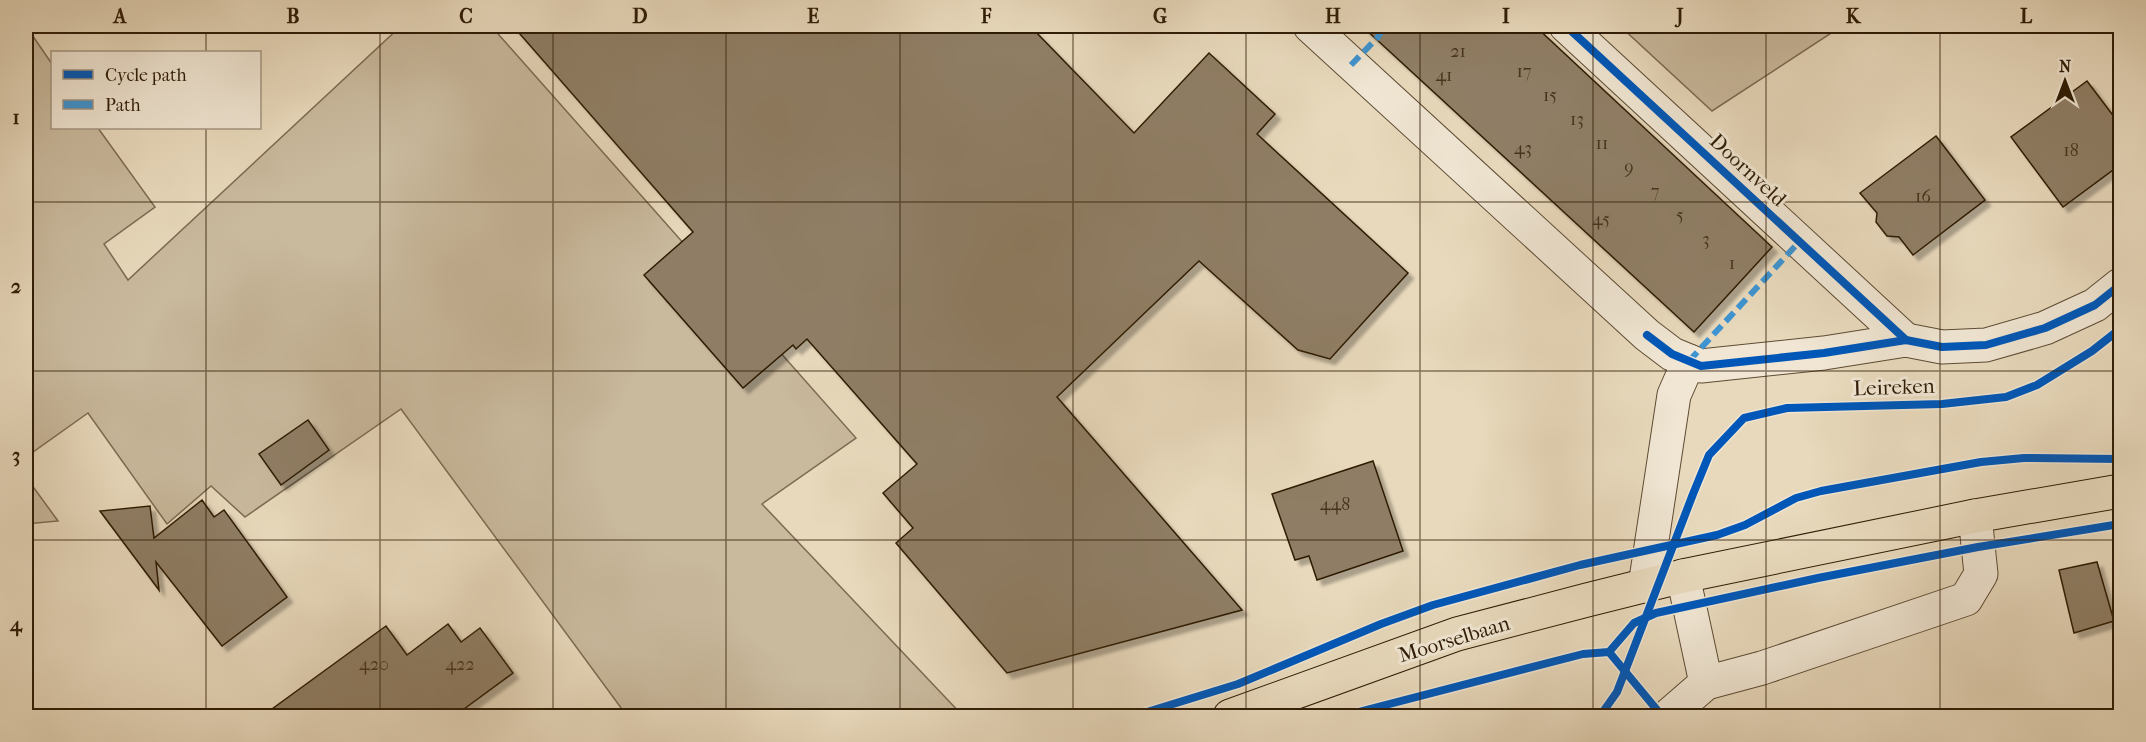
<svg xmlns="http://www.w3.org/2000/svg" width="2146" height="742" viewBox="0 0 2146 742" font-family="'IM FELL French Canon',serif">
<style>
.green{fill:#c9b99d;stroke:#7c6a52;stroke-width:1.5}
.building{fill:#8f7e65;stroke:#2f1c06;stroke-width:1.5;filter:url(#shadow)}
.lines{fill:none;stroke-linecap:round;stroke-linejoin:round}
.minor-casing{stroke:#5d4b34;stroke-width:35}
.major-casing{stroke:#2f1c06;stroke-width:35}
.minor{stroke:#f0e6d3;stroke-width:33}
.major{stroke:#e8d9bc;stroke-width:33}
.quiet{stroke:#3d94d1;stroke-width:6;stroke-dasharray:12 6;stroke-linecap:butt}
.cycleway-casing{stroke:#f0e6d3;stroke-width:11}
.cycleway{stroke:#0057b8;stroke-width:8}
.grid{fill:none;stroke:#2f1c06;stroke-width:1.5;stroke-opacity:0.55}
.labels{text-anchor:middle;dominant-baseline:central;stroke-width:6;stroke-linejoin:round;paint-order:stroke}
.number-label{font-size:18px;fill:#47341e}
.street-label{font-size:21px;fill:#2f1c06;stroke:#f0e6d3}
.neatline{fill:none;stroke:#2f1c06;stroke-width:2}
.grid-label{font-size:20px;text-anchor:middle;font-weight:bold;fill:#2f1c06}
</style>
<defs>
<filter id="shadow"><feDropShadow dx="5.5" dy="5.5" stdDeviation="1.5" flood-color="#0004"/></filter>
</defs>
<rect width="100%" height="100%" fill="#e8d9bc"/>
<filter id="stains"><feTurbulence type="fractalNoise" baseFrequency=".00333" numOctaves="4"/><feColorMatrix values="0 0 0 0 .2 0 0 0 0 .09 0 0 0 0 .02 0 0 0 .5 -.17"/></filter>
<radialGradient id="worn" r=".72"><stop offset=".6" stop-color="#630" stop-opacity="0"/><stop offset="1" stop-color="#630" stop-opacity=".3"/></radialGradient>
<g class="green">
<path d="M26,26L52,64V128H98L155,207L104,244L128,280L401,26H491L856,438L762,504L963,716H627L401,409L245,517L211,486L167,524L88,413L26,457Z"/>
<path d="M1620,26H1842L1712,111Z"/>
<path d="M26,477L58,521L26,524Z"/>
</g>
<g class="building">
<path d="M513,26H1030L1134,133L1209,53L1275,114L1257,134L1408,273L1330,359L1298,350L1199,261L1057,397L1242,610L1007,673L896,543L913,528L883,493L917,464L807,339L796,349L793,345L743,388L644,275L693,232Z"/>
<path d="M1362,26H1535L1772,247L1694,332Z"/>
<path d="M2087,81L2121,126V164L2063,207L2011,137Z"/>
<path d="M1936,136L1985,200L1913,255L1899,237L1887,236L1876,222L1877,213L1860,193Z"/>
<path d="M308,420L329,450L281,485L259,454Z"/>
<path d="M1373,461L1403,551L1317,580L1309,556L1295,560L1272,494Z"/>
<path d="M202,500L214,517L224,510L287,597L222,646L156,562L159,590L100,511L150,506L154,538Z"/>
<path d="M2097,562L2114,621L2074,633L2059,570Z"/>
<path d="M448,624L461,642L480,628L513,673L453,717H261L386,626L407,655Z"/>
</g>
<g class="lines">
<g class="minor-casing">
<g id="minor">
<path d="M1310,26L1647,335L1672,354L1701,366L1824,353L1906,340L1942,347L1986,345L2045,328L2095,305L2120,285"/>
<path d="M1566,26L1906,340"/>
<path d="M1683,576L1706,683"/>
<path d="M1645,586L1674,395L1689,361"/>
<path d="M1668,716L1706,683L1762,668L1966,599L1981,574L1975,516"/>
</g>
</g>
<g class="major-casing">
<path id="major" d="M1230,716L1457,634L1587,600L1683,576L1975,516L2120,491"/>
</g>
<use href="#minor" class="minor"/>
<use href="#major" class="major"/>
<g class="quiet">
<path d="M1351,65L1378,37L1384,26"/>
<path d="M1689,361L1799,242"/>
</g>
<g class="cycleway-casing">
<g id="cycleway">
<path d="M1566,26L1906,340"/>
<path d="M1647,335L1672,354L1701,366L1824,353L1906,340L1942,347L1986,345L2045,328L2095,305L2120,285"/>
<path d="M1609,652L1662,716"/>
<path d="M1134,716L1238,684L1381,624L1433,605L1580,565L1717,535L1745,525L1796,498L1821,491L1981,462L2024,458L2120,459"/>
<path d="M1343,716L1583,654L1609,652L1634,623L1656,613L1818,578L1978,547L2120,524"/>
<path d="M1600,716L1617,692L1693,494L1709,455L1744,418L1787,408L1942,404L2006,397L2037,385L2092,351L2120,329"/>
</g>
</g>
<use href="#cycleway" class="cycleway"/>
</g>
<path class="grid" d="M206,26V52M380,26V716M553,26V716M726,26V716M900,26V716M1073,26V716M1246,26V716M1420,26V716M1593,26V716M1766,26V716M1940,26V716M206,128V716M26,202H2120M26,371H2120M26,540H2120"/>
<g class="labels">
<g class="number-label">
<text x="1458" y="51">21</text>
<text x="1524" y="71">17</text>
<text x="1444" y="75">41</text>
<text x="1550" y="95">15</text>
<text x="1577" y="119">13</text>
<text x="1602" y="143">11</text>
<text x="1523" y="148">43</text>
<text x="2071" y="150">18</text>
<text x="1629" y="167">9</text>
<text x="1655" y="191">7</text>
<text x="1923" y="196">16</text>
<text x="1680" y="215">5</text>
<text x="1601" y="219">45</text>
<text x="1706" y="239">3</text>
<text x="1732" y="263">1</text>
<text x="1335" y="504">448</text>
<text x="374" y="664">420</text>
<text x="460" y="664">422</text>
</g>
<g class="street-label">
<text transform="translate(1748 170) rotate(43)">Doornveld</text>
<text transform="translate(1894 387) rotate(-2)">Leireken</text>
<text transform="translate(1454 639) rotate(-17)">Moorselbaan</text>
</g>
</g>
<rect width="2146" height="742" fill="none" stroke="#e8d9bc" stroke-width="66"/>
<rect x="51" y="51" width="210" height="78" fill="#f0e6d3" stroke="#a39581" stroke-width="1.5"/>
<rect x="63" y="70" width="30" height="9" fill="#0057b8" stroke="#a39581" stroke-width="1.5"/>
<text x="105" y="81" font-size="18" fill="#2f1c06">Cycle path</text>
<rect x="63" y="100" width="30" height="9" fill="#3d94d1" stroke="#a39581" stroke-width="1.5"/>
<text x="105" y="111" font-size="18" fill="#2f1c06">Path</text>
<g transform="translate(2065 81)" stroke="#f0e6d3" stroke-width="4.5" paint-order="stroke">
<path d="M0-4.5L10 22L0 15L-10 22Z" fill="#2f1c06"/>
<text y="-9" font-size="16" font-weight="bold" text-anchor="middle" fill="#2f1c06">N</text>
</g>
<rect x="33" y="33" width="2080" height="676" class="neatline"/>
<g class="grid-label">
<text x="120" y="23">A</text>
<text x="293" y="23">B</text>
<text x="466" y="23">C</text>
<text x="640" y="23">D</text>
<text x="813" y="23">E</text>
<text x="986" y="23">F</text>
<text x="1160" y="23">G</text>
<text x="1333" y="23">H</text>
<text x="1506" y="23">I</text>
<text x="1680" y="23">J</text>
<text x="1853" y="23">K</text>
<text x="2026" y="23">L</text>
<text x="16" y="124">1</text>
<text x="16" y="293">2</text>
<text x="16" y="462">3</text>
<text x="16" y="631">4</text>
</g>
<rect width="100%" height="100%" filter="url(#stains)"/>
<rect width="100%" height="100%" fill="url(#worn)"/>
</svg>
